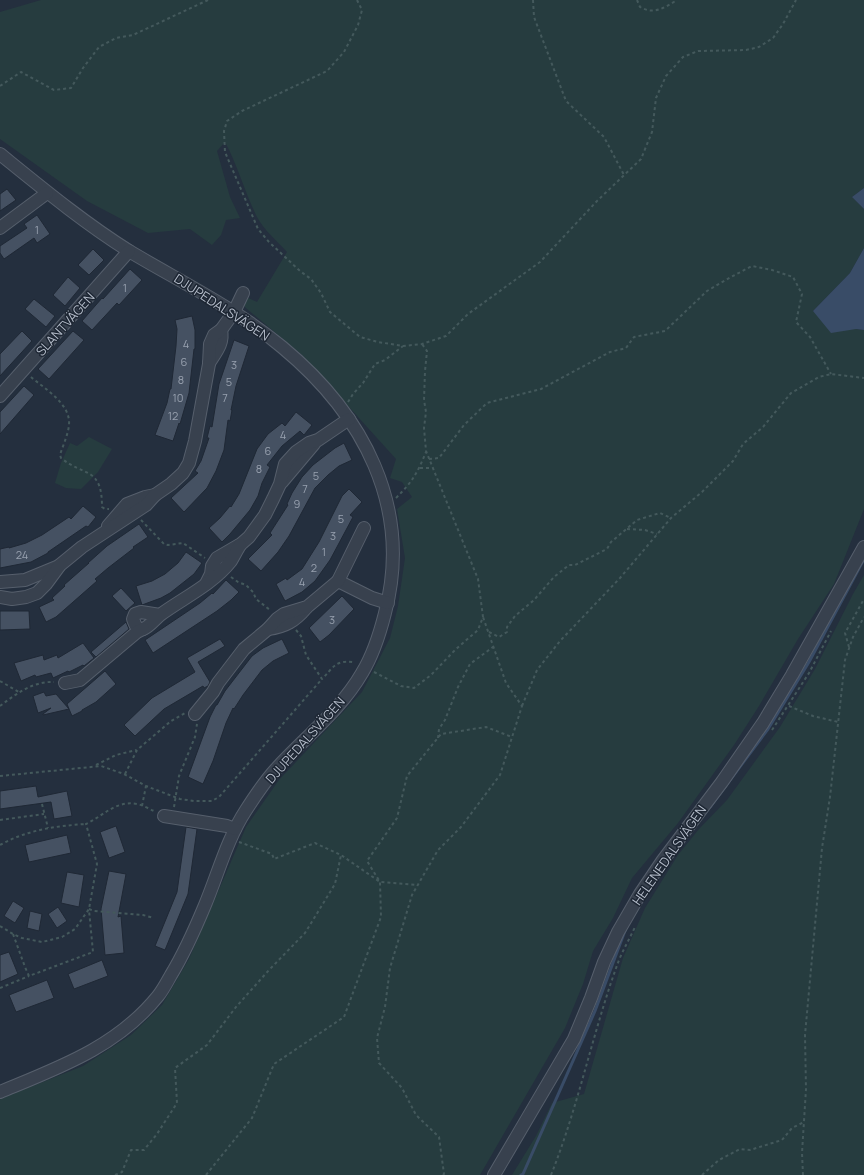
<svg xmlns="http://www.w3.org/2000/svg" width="864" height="1175" viewBox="0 0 864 1175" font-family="Manrope,sans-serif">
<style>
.green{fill:#263c3f}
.water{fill:#394c67}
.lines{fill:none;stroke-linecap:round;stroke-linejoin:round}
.stream{stroke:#394c67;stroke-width:3}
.building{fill:#455162;stroke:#1f2835}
.minor-casing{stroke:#565f6c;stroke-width:14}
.path{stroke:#44595c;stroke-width:2;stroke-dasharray:3 3;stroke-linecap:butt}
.minor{stroke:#38414e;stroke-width:12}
.labels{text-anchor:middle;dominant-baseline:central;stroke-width:3;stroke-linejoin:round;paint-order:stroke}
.number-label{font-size:11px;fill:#98a1af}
.street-label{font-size:13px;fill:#b4bcc9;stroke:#1d2633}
</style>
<rect width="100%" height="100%" fill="#242f3e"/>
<g class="green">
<path d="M41,0H864V188L852,197L864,209V248L850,273L813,311L856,329L864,330V509L834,584L798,639L759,706L734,745L678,823L632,878L613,918L593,951L583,984L565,1028L480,1175H0V1099L83,1066L131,1035L162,1005L189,959L246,827L279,780L362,692L390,638L398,606L405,558L397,509L412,497L402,482L390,478L396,459L302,355L247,309L240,302L244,296L257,302L287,252C277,241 264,230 257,217C245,193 238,166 225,142L217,151L230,197L240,218L226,220L221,235L212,245L190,229L148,233L87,201L0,139V12Z"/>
<path d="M89,437L112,449L98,472L81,489L66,488L55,483L61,463L70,443L77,446Z"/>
<path d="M864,575V1175H512L536,1136L552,1103L584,1094L623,958L645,908L678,855L699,829L727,800L780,727L815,669L853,594Z"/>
</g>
<g class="water">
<path d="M864,188V209L852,197Z"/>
<path d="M864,248V330L856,329L831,333L813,311L850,273Z"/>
</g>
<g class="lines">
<g class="stream">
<path d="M710,807L768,729L809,662L864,559"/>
<path d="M521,1175L523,1174L595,1011L626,928"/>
</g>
</g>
<g class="building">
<path d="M7,189L16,200L0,211V194Z"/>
<path d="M37,215L50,234L37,243L34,238L4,259L0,253V246L27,228L24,224Z"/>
<path d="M93,249L104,260L89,275L78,265Z"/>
<path d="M130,269L142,280L119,305L117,303L92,330L82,321L102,298L103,299Z"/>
<path d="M68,277L80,288L65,306L53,295Z"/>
<path d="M34,299L55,316L46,327L25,309Z"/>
<path d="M192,316L195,330V349H194L189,393L180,424L179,423L173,441L155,435L167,403L170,389H171L176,346L177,329L175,320Z"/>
<path d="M22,331L32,341L0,376V354Z"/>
<path d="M73,331L84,340L49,379L38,369Z"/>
<path d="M234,340L249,346L236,386L231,410H232L230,421L228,420L224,450L216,471L207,488L184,512L171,498L198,473L195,471L201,461L209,438H207L210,426L212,427L219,384Z"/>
<path d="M24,386L34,395L0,434V412Z"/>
<path d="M296,412L312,425L304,435L300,431L282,446L267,465L270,467L262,483L258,496L250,510L230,534L222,542L209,528L220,518L230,506L231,507L239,494L257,449L268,434L282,423L285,426Z"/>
<path d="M344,443L352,460L339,466L328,475L315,488L289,536L278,552L261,571L248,559L272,535L270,533L288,505L287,504L292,493L302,477L313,465L335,448Z"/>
<path d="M349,489L362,502L350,515L353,517L330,560L315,581L302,592L285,601L276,584L286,578L287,580L302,569L319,542L342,496Z"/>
<path d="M83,506L96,517L88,527L86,526L48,552V553L31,562L0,568V549L9,547V548L26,543L42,535L69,517L71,519Z"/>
<path d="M139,524L148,537L133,547L134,548L108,568L95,579L97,581L56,617L46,622L39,607L54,600L52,598L65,586L64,585L89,563H88L107,546Z"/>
<path d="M186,552L202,563L194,574L170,593L161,598L142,605L136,586L152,581L165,574L178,563Z"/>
<path d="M226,580L239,592L231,600L217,611L153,653L145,640L200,603L212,593L213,594Z"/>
<path d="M121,588L135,603L126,611L112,596Z"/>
<path d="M342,596L354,609L329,635L320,642L309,628Z"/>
<path d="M0,611H29L30,629L0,630Z"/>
<path d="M126,622L129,629L96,657L91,652Z"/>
<path d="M220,639L225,646L198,662L210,682L208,686L204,688L203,686L164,709L135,736L124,725L152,698L195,672L187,658Z"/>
<path d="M282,639L289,653L273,661L262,670L243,695L234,709L233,708L226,723L213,761L203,784L188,777L210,717L216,705H217L225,691L252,656L263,648Z"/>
<path d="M83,643L94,658L84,666L83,665L69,672L68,671L53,678L51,673L36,677L35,675L21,681L14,663L43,655L44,660L57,655L58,658Z"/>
<path d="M105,671L116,684L96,702L82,710V711L72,716L69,709L43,715V714L51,708L38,713L33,696L44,692L46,696L56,694L69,709L67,704Z"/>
<path d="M36,786L38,797L67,791L72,816L54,819L51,802L0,809V791Z"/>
<path d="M116,826L125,852L109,858L100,832Z"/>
<path d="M186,827L197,829L188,894L165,950L155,946L177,892Z"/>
<path d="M67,835L71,853L29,862L25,845Z"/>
<path d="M109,871L126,874L118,917L121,916L124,953L105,955L101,909Z"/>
<path d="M67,872L84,875L79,907L61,903Z"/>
<path d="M13,901L24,908L15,923L4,916Z"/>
<path d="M58,907L67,921L57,928L48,914Z"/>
<path d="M30,911L42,914L39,931L27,928Z"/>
<path d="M9,952L18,974L0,982V955Z"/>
<path d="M102,960L108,976L74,989L68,974Z"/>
<path d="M47,980L54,998L16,1012L9,995Z"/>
</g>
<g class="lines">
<g class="minor-casing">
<g id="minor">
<path d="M0,154C42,188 83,222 129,251C181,282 235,308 282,347C363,414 413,507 385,613C380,633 373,655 362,673C340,711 305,737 276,769C265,781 255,796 246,810C227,839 218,874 205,905C195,929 185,952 171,975C167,982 163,990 158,996C117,1047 58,1068 0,1092"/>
<path d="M0,228L47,193"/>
<path d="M209,363C216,352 224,343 221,330"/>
<path d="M0,396L129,251"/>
<path d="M282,482L314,444"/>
<path d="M108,526L127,504L145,497L155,495"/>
<path d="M338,581L372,598L388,603"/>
<path d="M0,582L25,580L59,566"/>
<path d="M206,584L211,574L212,566L217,558L241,544L249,537L265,515L273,499L280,484L285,464L296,452L309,443L318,440L349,419"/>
<path d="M0,597L12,599L26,597L37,593L46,584L60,565L82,547L146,505L155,495L171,484L183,473L189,463L195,441L209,364L210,344L214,335L221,330L234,312L243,293"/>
<path d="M160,615L141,612L135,614L133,619C135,624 136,630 143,629C149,627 155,619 160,615C183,598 212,585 231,561C234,556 237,550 240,545"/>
<path d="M268,629C285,627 295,621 306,608"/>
<path d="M65,683L80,680L137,632L143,629"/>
<path d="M195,714L213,692L218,683L244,649L268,629L277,619L284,614L307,607L338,581L364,528"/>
<path d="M164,816L227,826L235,829"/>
<path d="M494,1175L574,1039L591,998L604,962L618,932L640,894L663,860L722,782L763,723L792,675L864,547"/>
</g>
</g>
<g class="path">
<path d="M357,0L362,10L358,25L344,52L327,71L242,111L227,121L224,131L225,152L258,229L269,242L300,271L311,279L321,293L330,312L360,337L378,342L403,346L422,344L446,336L468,314L540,262L597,201L641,159L652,132L656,98L666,76L683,57L698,51L746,50L759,47L773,38L783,24L796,0"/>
<path d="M533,0L534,17L566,101L604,137L624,175"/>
<path d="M637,0L640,7C654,15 664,8 677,0"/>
<path d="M0,86L21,72L54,90L71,88L83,68L99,47L116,38L133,35L208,0"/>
<path d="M31,377C45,389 71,404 69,425C68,435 63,445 60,455L61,458C84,477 102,466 102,507L105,509H109"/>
<path d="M348,402L353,394L363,383L375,364L385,360L403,346"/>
<path d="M429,459L439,458L464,425L487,403L541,389L610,352L626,348L634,337L665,331L707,291L731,277L752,266L772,270L793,277L802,294L796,322L810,337L831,374"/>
<path d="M420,468H432"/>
<path d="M396,498C412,482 417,474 426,452"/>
<path d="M141,520L164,544L168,545L183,543L205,558"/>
<path d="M627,529L645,530L657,534"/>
<path d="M231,577L238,582L246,585L253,592L256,599L270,610"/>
<path d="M296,630L301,636L306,655L322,679C333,668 335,660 353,662"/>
<path d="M489,632L499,637L507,632V627L515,616L534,600L554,577L569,565H575L607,549L611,542L637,520L660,513L671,518"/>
<path d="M849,647L845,633L864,599"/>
<path d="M374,672L401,686L414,688L431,675L456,649L478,630L483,617L478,579L426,451L424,428L426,412L424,400L425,371L427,351L422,344"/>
<path d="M0,681L19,692"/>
<path d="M0,706C16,694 33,681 54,682"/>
<path d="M522,706L537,670L560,641L620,578L671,518L702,492L733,461L743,444L763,427L791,393L819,377L831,374L864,378"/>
<path d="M789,706L813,716L838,722"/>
<path d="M772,730L809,673L831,631"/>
<path d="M438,738L439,729L445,720L458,687L470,664L493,647"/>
<path d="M96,765L116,755L136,750"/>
<path d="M125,774L137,750L171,721L185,713"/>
<path d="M0,776L101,766L124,774L146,786L180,799L194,801H212L219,797L322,679"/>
<path d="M42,804L48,828"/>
<path d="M142,806L146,786"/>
<path d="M174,807L179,776L195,737L197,724"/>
<path d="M0,820L44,814"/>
<path d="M239,842L272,854L274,859L315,843L341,855L380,882L418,885"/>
<path d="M0,845C27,830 55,826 86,824"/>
<path d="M89,909L94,911L143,915L154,918"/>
<path d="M0,926L13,934L22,938L42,942L62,937L75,929L89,909L97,864L86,824C103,816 116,800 137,804C143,805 149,809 154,811"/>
<path d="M13,934L25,967L29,976L93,952L89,910"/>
<path d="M0,988L29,976"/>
<path d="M115,1175L122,1172L131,1150H144L157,1134L177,1103L175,1068L207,1045L236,1007L269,970L305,933L335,884L341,855"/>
<path d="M206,1175L252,1118L274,1064L344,1017L381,917L380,882L367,861L397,818L407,776L441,734L486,727L512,737"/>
<path d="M443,1175L444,1174L439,1137L416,1115L402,1088L379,1063L377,1038L385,1007L390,968L412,895L438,850L461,827L500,775L522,706L506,683L483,617"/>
<path d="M551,1175C579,1105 593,1030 619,960C624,948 630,938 635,927"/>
<path d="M702,1175L719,1160L740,1149L750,1150L782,1140L792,1128L804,1122"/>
<path d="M803,1175L802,1153L806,1089L805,1035L822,848L830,797L845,660L853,637L864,617"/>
</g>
<use href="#minor" class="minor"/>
</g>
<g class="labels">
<g class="number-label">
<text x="37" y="229">1</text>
<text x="125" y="287">1</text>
<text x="186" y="343">4</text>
<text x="184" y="361">6</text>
<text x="234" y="364">3</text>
<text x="181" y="379">8</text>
<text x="229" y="381">5</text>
<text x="178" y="397">10</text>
<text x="225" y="397">7</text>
<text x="173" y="415">12</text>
<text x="283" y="434">4</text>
<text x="268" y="450">6</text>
<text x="259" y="468">8</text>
<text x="316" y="475">5</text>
<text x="305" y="488">7</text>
<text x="297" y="503">9</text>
<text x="341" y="518">5</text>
<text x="333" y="535">3</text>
<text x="324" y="551">1</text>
<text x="22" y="554">24</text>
<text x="314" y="567">2</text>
<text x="302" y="581">4</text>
<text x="332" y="619">3</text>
</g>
<g class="street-label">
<text transform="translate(222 307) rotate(33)">DJUPEDALSVÄGEN</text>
<text transform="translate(65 324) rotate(-48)">SLANTVÄGEN</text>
<text transform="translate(305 740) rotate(-48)">DJUPEDALSVÄGEN</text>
<text transform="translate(669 855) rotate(-55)">HELENEDALSVÄGEN</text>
</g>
</g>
</svg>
